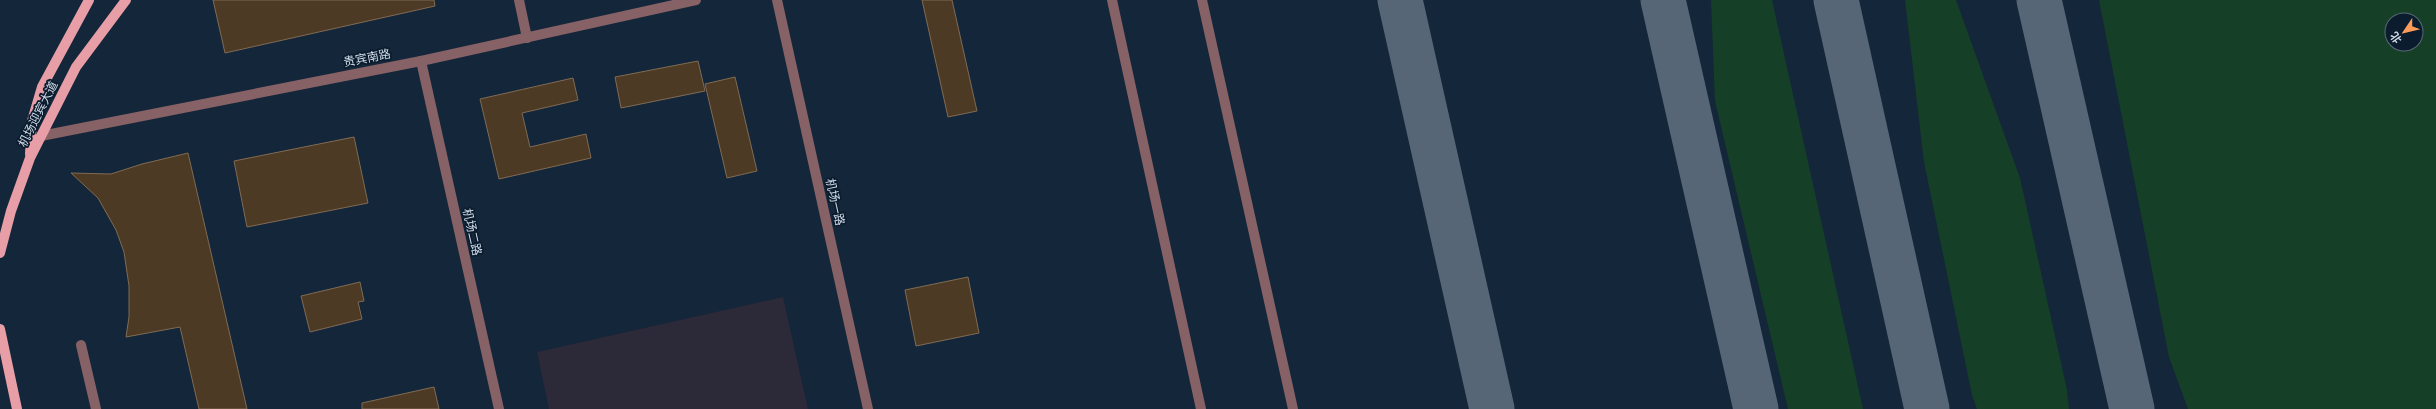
<svg xmlns="http://www.w3.org/2000/svg" width="2436" height="409" viewBox="0 0 2436 409" font-family="Roboto,'Noto Sans SC',sans-serif">
<style>
.industrial{fill:#2c2939}
.green{fill:#163f27;fill-rule:evenodd}
.lines{fill:none;stroke-linecap:round;stroke-linejoin:round}
.taxiway{stroke:#566677;stroke-width:45}
.building{fill:#4d3a25;stroke:#806b54}
.minor{stroke:#866165;stroke-width:10}
.major{stroke:#e89ea7;stroke-width:10}
.labels{text-anchor:middle;dominant-baseline:central;stroke-width:3.5;stroke-linejoin:round;paint-order:stroke}
.street-label{font-size:12px;fill:#cfdae7;stroke:#0b1c2e}
</style>
<rect width="100%" height="100%" fill="#142639"/>
<path class="industrial" d="M783,297L808,409H549L537,352Z"/>
<g class="green">
<path d="M1711,0H1772L1863,409H1788L1715,101Z"/>
<path d="M1905,0H1956L2020,178L2067,390L2069,409H1977L1972,395L1924,162Z"/>
<path d="M2099,0H2436V409H2188L2169,357ZM2392,20H2416V44H2392Z"/>
</g>
<g class="lines">
<g class="taxiway">
<path d="M1400,0L1492,409"/>
<path d="M1663,0L1756,409"/>
<path d="M1836,0L1927,409"/>
<path d="M2039,0L2132,409"/>
</g>
</g>
<g class="building">
<path d="M213,0H434L435,6L225,53Z"/>
<path d="M922,0H952L977,111L948,117Z"/>
<path d="M698,61L705,91L621,108L615,77Z"/>
<path d="M735,77L757,171L727,178L705,84Z"/>
<path d="M573,78L578,100L522,113L530,147L586,134L591,158L499,179L480,99Z"/>
<path d="M354,137L368,203L247,227L234,161Z"/>
<path d="M188,153L247,409H199L180,327L126,337L129,317V286L124,252L116,230L98,198L71,173L111,174L142,164Z"/>
<path d="M968,277L979,333L916,346L905,290Z"/>
<path d="M360,282L364,301L358,302L362,319L310,332L301,296Z"/>
<path d="M434,387L439,409H362V403Z"/>
</g>
<g class="lines">
<g class="minor">
<path d="M519,0L527,38"/>
<path d="M777,0L868,409"/>
<path d="M1112,0L1201,409"/>
<path d="M1202,0L1293,409"/>
<path d="M421,61L499,409"/>
<path d="M41,136L421,61L696,0"/>
<path d="M81,345L96,409"/>
</g>
<g class="major">
<path d="M30,154L32,121L42,87L89,0"/>
<path d="M0,253L11,211L30,158L76,67L126,0"/>
<path d="M0,329L17,409"/>
</g>
</g>
<g class="labels">
<g class="street-label">
<text transform="translate(367 58) rotate(-11)">贵宾南路</text>
<text transform="translate(38 114) rotate(-63)">机场迎宾大道</text>
<text transform="translate(835 202) rotate(77)">机场一路</text>
<text transform="translate(472 232) rotate(77)">机场二路</text>
</g>
</g>
<g transform="translate(2404 32) rotate(235)"><circle r="19" fill="#0b1c2e" stroke="#596878"/>
<path d="M0-3L7 15L0 10L-7 15Z" fill="#fe9b59"/>
<text y="-6" font-size="11" font-weight="bold" text-anchor="middle" fill="#cfdae7">北</text>
</g>
</svg>
